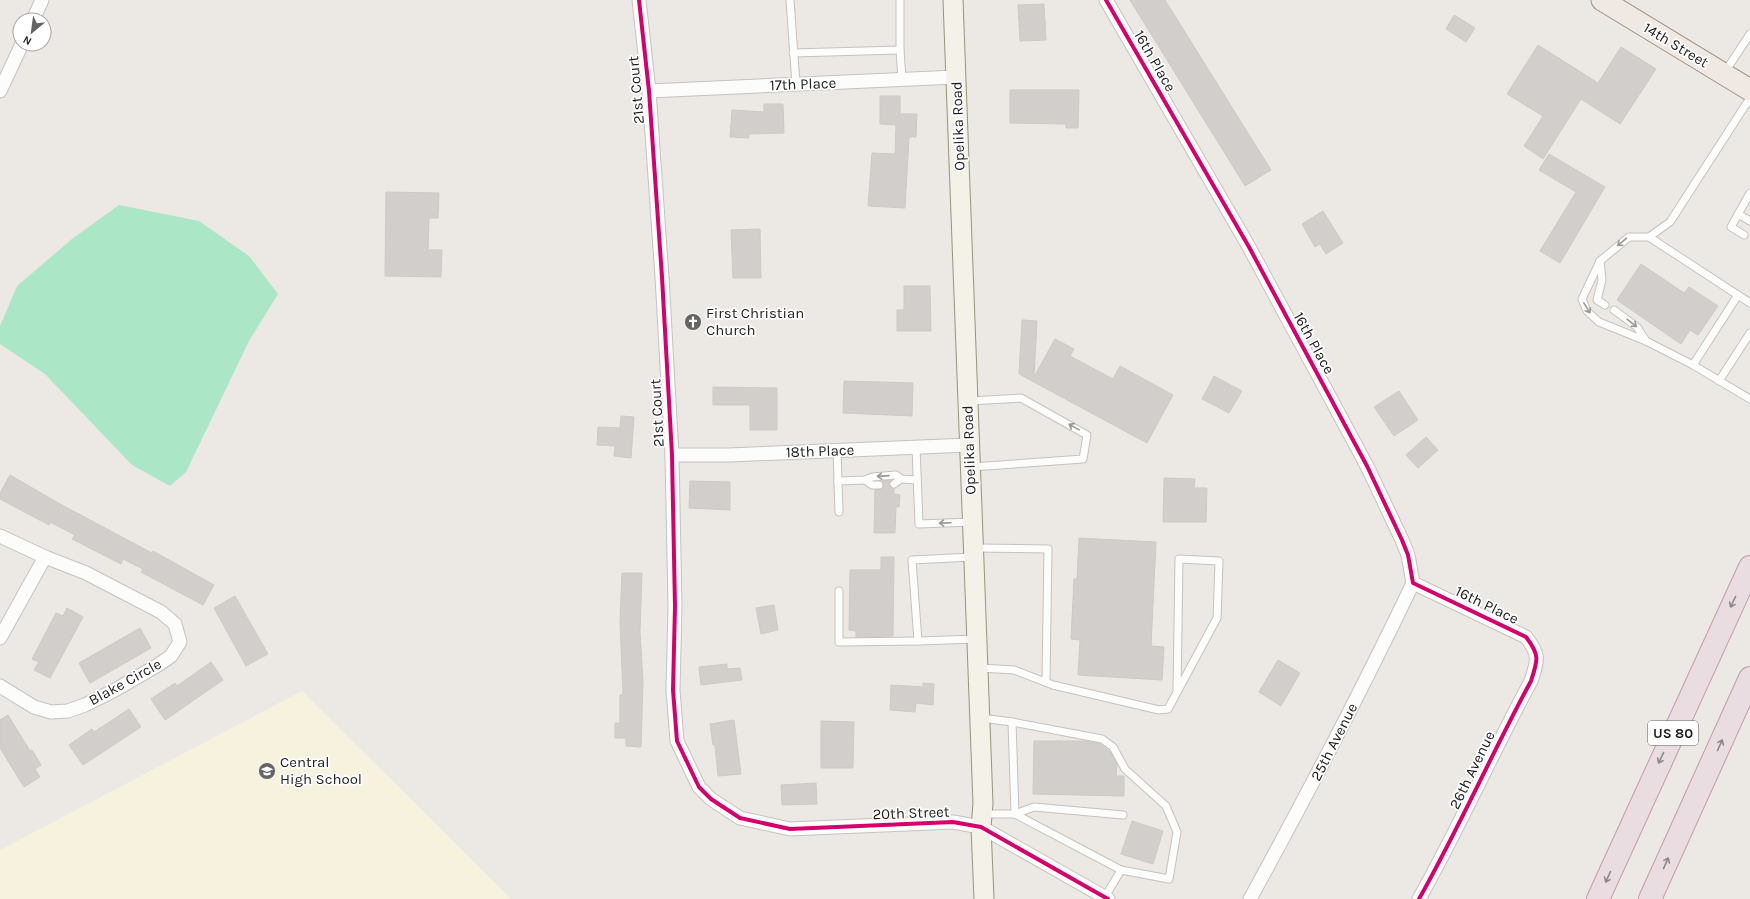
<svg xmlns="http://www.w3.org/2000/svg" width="1750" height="899" viewBox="0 0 1750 899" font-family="Karla,sans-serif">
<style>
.education{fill:#f6f2de}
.pitch{fill:#abe7c6}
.building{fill:#d2cecb;stroke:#cfc9c5}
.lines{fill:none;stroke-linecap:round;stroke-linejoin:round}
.lane-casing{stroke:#c4c3c1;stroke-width:9}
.street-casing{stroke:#c4c3c1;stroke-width:15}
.secondary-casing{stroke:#96947c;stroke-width:21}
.primary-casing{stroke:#a29381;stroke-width:23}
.highway-casing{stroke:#c499ab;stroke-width:24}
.lane{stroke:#fcfcfb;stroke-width:7}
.street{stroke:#fcfcfb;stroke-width:13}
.secondary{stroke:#f4f2e8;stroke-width:19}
.primary{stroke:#f0e9e3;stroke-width:21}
.highway{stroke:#eadde1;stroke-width:22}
.cycleway-casing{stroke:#fff;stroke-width:6}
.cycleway{stroke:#d6006c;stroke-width:4}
.oneway{stroke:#989897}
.oneway2{stroke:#8e8789}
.labels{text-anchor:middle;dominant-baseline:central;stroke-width:3.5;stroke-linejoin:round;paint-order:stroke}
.shield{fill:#fff;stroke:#616161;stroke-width:1}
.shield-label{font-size:14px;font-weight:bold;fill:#1d1d1d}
.street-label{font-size:15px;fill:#1d1d1d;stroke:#fff}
.poi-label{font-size:15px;fill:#1d1d1d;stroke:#fff;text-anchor:start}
</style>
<rect width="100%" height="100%" fill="#ece8e4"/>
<path class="education" d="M302,691L511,899H0V850Z"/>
<path class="pitch" d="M119,205L199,221L249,256L278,294L249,341L186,472L170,486L132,465L45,374L0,344V326L17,286L72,239Z"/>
<g class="building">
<path d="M1130,0H1165L1271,170L1245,186Z"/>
<path d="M1044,4L1046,40L1020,41L1018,5Z"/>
<path d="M1454,15L1475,28L1466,42L1446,29Z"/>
<path d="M1538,45L1598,83L1621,47L1656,69L1620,124L1581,99L1543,159L1524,146L1543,116L1507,94Z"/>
<path d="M1010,90H1079L1078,128H1066V124L1010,123Z"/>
<path d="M880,96H900V114H917L916,137H909L905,208L868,206L872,153L895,154L896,125L880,124Z"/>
<path d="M764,104H783L784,133L749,134V138L730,137L732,110L764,112Z"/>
<path d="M1549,154L1605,187L1560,263L1540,251L1576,192L1539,170Z"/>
<path d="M386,192L439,193L438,218H429L428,250H442L441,277L385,276Z"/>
<path d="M1323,211L1343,243L1326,254L1320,244L1315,247L1302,224Z"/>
<path d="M760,229L761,278H733L731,230Z"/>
<path d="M1641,264L1684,293L1689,287L1718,306L1698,335L1690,330L1681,344L1617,300Z"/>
<path d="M904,286H930L931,331H897V310H904Z"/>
<path d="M1022,320L1037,321L1034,377L1055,339L1074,349L1070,356L1113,379L1120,366L1173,395L1147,443L1019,374Z"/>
<path d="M1214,376L1242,391L1229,413L1202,399Z"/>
<path d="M844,381L913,383L912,416L843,413Z"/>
<path d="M713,387L777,388V430H750V405H713Z"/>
<path d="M1399,391L1418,420L1394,436L1374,407Z"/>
<path d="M621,416L634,417L631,458L614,456L615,446L597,445L598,427L620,428Z"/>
<path d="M1426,437L1438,450L1418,468L1406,455Z"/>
<path d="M10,475L60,504L152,553L153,551L214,585L203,605L141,572L143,569L123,559L121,564L72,539L75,535L50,522L49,525L0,499V493Z"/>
<path d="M1164,478L1195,479L1194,488H1207L1206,522H1163Z"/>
<path d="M891,480L889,485L894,489V494L900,495L899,507H896L895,533H874L875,490L883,488L884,485L882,481Z"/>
<path d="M690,481L730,482V510L689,508Z"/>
<path d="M1079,538L1156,542L1151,646L1164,647L1162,680L1078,675L1080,640L1071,639L1074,579H1077Z"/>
<path d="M881,557H894L893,636L856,637V631L849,630L850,570H881Z"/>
<path d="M622,573H642L640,631L643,681L641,747L626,746V738H615V723H620V695H623L620,622Z"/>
<path d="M235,596L268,654L246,666L214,608Z"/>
<path d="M774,605L778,630L761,634L756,608Z"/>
<path d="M67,608L83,617L50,678L34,670L39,662L32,659L56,613L63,616Z"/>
<path d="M140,628L151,648L90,683L79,663Z"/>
<path d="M1278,660L1300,673L1281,706L1259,692Z"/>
<path d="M211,662L223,680L165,720L151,699L175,683L177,686Z"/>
<path d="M727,664V669L740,668L742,680L701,685L699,667Z"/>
<path d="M923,683L934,684L933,705L916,703L915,712L890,710L891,685L923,687Z"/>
<path d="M129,709L141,727L83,765L69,745L92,729L94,732Z"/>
<path d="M8,715L30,751L32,750L41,765L35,769L40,777L24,787L0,748V720Z"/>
<path d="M734,720L741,774L718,776L715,745H713L710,724Z"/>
<path d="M821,721L854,722L853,768H821Z"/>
<path d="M1034,741H1086L1100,744L1110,752L1117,764L1116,776H1124V796L1033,794Z"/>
<path d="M816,783L817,804L782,805L781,785Z"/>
<path d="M1132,821L1163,831L1153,864L1121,854Z"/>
</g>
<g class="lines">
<g class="lane-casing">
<g id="lane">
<path d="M790,0L796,84"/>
<path d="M900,50L902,80"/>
<path d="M793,53L900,50V0"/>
<path d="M1725,72L1750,34"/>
<path d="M1738,214L1750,221"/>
<path d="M1744,235L1731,227L1750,193"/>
<path d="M1649,237L1670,222L1750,98"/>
<path d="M1600,261L1602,280L1597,300L1605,305"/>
<path d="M1750,303L1649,237H1629L1600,261L1582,299L1587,311L1599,322L1646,341L1693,365L1750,399"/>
<path d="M1614,310L1637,327L1646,341"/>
<path d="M1693,365L1738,295"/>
<path d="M1719,381L1750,333"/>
<path d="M970,401L1021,398L1087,435L1083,459L972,467"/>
<path d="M916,447L919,524L972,522"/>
<path d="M837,450L839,512"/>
<path d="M865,480L872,485H879"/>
<path d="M838,481L865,480L872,477L896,475L901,479L917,480"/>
<path d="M894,484L901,479"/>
<path d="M975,548L1048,549L1046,682"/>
<path d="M972,557L912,560L918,641L976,639"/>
<path d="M839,591V642L918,641"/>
<path d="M980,668L1014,670L1053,685L1159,710L1168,709L1217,618L1219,561L1179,559L1177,691"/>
<path d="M981,718L1012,722L1015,814L1034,807L1123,815"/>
<path d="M1012,722L1102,739L1113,747L1125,769L1166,806L1177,832L1169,879L1121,870"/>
<path d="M983,814H1015L1121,870L1105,897"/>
</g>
</g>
<g class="street-casing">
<g id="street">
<path d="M639,0L649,91L662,277L672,455L675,606L673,690L677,741L699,787L711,799L740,818L790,829L953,822L981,827L1108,899"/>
<path d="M1106,0L1249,247L1367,466L1402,540L1408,555L1413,583L1526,637C1540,655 1538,660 1531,681C1492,753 1459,828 1419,899"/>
<path d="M33,20L42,0"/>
<path d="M0,91L22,44"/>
<path d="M649,91L956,77"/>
<path d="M672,455H729L969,445"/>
<path d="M0,536L45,557L86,573L161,612L175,624L180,642L171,656L158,665L115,690L85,705L68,711L51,712L34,707L0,686"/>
<path d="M0,638L45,557"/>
<path d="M1250,899C1307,795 1362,690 1413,583"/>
</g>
</g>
<g class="secondary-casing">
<path id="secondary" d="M953,0L983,804L981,827L984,899"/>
</g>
<g class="primary-casing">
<path id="primary" d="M1602,0L1750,90"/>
</g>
<g class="highway-casing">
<g id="highway">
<path d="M1598,899L1750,567"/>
<path d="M1650,899L1750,678"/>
</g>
</g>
<use href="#lane" class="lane"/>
<use href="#street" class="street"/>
<use href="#secondary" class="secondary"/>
<use href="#primary" class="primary"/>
<use href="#highway" class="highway"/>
<g class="cycleway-casing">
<g id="cycleway">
<path d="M639,0L649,91L662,277L672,455L675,606L673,690L677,741L699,787L711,799L740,818L790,829L953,822L981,827L1108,899"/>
<path d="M1106,0L1249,247L1367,466L1402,540L1408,555L1413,583L1526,637C1540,655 1538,660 1531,681C1492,753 1459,828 1419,899"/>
</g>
</g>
<use href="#cycleway" class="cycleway"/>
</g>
<defs><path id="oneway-shaft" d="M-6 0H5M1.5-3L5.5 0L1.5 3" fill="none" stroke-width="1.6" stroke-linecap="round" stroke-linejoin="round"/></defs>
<g class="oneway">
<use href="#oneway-shaft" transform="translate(1622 242) rotate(140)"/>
<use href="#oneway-shaft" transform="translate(1587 308) rotate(58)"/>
<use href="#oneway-shaft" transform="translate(1632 323) rotate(38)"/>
<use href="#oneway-shaft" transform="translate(1074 427) rotate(-151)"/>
<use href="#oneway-shaft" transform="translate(883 476) rotate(176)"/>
<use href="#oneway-shaft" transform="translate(945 523) rotate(178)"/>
</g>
<g class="oneway2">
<use href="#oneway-shaft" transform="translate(1733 602) rotate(115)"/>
<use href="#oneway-shaft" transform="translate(1720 745) rotate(-66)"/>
<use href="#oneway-shaft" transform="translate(1661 758) rotate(115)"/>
<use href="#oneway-shaft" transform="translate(1666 863) rotate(-66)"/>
<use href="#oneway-shaft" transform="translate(1608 877) rotate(114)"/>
</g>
<defs>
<g id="church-disc" transform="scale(0.9)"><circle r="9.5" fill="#656463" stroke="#fff"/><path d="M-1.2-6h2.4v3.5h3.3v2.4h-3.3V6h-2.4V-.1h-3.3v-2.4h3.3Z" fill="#fff"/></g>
<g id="school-disc" transform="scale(0.9)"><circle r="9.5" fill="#656463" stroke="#fff"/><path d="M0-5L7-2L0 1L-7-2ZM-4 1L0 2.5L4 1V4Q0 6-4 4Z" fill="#fff"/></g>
</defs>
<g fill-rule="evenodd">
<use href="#church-disc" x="693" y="322"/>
<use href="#school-disc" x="267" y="771"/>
</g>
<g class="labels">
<rect class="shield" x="1648" y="721" width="50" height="24" rx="3"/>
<g class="shield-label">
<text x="1673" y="733">US 80</text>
</g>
<g class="street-label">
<text transform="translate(1676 45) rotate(31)">14th Street</text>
<text transform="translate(1155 61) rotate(60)">16th Place</text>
<text transform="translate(803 84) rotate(-2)">17th Place</text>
<text transform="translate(636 90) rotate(-95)">21st Court</text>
<text transform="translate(958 126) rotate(-92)">Opelika Road</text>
<text transform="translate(1314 343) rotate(61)">16th Place</text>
<text transform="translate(657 413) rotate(-93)">21st Court</text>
<text transform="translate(969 450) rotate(-92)">Opelika Road</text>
<text transform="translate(820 451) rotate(-2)">18th Place</text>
<text transform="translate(1487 605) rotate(26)">16th Place</text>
<text transform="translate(125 682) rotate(-29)">Blake Circle</text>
<text transform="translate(1334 742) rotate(-63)">25th Avenue</text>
<text transform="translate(1472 770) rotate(-64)">26th Avenue</text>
<text transform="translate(911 813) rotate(-2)">20th Street</text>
</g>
<g class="poi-label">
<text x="706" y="313">First Christian<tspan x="706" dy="17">Church</tspan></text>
<text x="280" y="762">Central<tspan x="280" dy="17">High School</tspan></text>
</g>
</g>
<g transform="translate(32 32) rotate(209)"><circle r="19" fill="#ffffff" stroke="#a5a5a5"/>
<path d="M0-3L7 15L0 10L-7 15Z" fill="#656463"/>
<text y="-6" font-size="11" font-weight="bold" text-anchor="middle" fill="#1d1d1d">N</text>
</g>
</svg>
